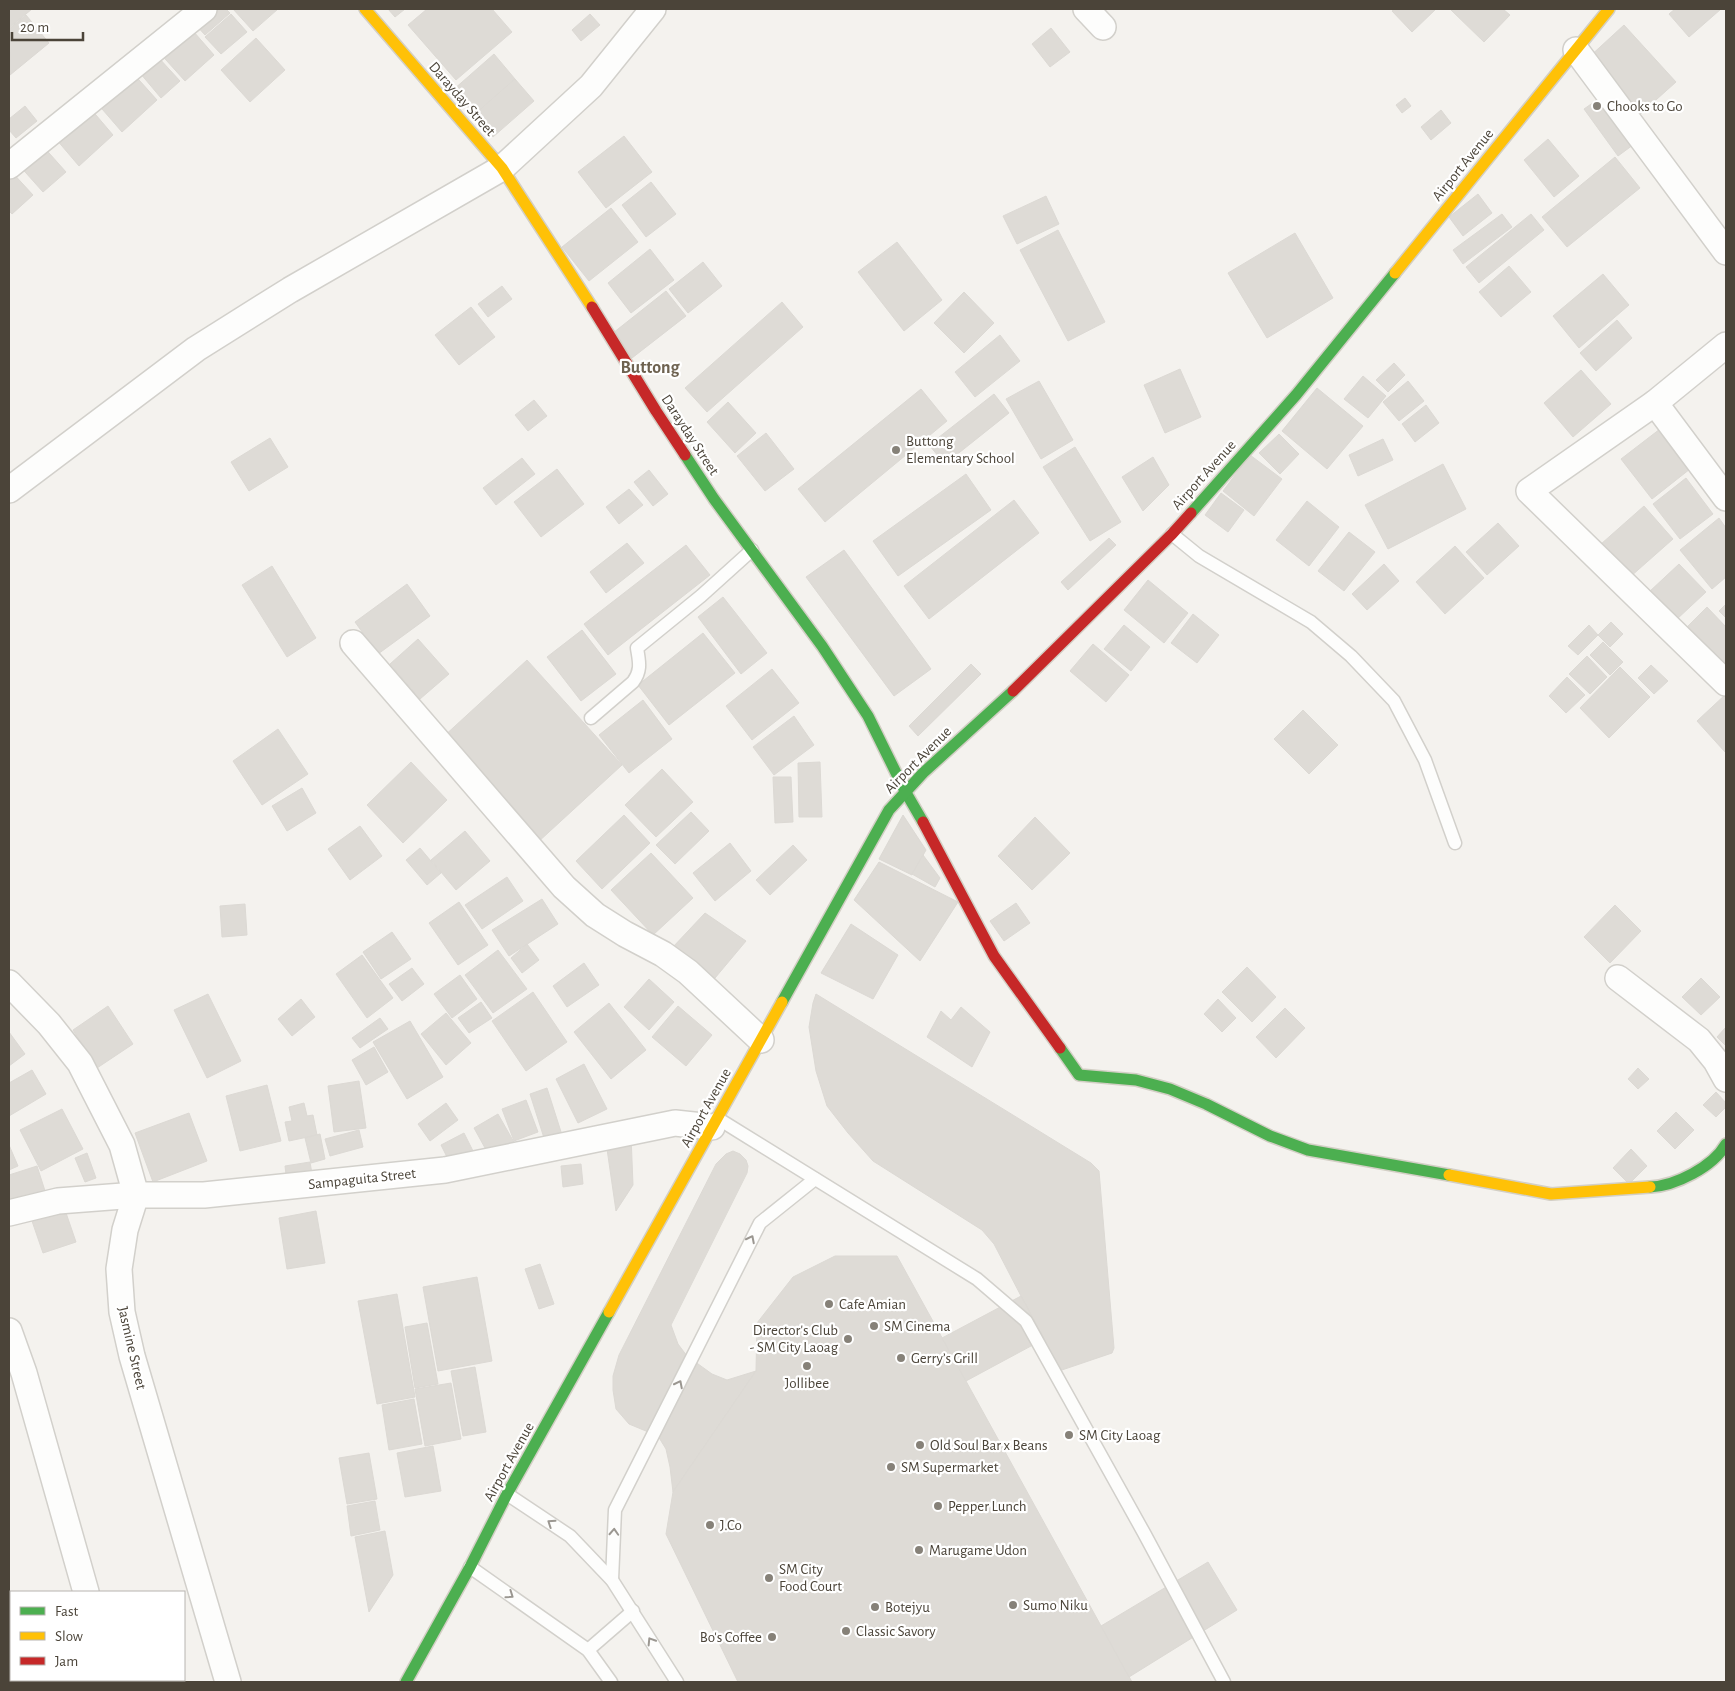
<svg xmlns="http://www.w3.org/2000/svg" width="1735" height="1691" viewBox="0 0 1735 1691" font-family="'Alegreya Sans',sans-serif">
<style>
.building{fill:#dedbd6;stroke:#dcd9d4}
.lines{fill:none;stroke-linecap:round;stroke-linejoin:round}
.lane-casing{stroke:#d2d0cb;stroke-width:15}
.street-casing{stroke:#d2d0cb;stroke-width:28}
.fast-casing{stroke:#d3cfc5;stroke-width:14}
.slow-casing{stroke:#d3cfc5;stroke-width:14}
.jam-casing{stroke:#d3cfc5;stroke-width:14}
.lane{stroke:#fdfdfc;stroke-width:12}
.street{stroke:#fdfdfc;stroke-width:25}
.fast{stroke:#4caf50;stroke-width:11}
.slow{stroke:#ffc107;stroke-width:11}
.jam{stroke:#c62828;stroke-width:11}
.oneway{stroke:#9b9791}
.poi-dot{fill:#868178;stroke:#fff;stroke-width:2}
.labels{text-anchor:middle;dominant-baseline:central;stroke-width:4.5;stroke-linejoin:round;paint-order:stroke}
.street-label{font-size:15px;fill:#4b4439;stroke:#fff}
.poi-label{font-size:15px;fill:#4b4439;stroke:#fff;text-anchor:start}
.quarter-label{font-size:18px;font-weight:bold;fill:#6e6250;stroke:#fff}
</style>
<rect width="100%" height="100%" fill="#f4f2ee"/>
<g class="building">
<path d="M9,9H32L9,28Z"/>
<path d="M212,9H226L230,13L205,35L195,24Z"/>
<path d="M233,9H278L253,31Z"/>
<path d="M388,9H405L395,17Z"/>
<path d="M427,9H492L512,32L456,80L408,25Z"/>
<path d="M1395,9H1436L1412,32L1392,11Z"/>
<path d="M1452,9H1503L1510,15L1484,42L1451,10Z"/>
<path d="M1675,9H1721L1689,37L1669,14Z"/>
<path d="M231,14L247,32L221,54L205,37Z"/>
<path d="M590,14L600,25L581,41L572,30Z"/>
<path d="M26,15L49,43L10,75L9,29Z"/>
<path d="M187,24L214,55L185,81L157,50Z"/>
<path d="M1624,25L1676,82L1638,116L1587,59Z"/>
<path d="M1051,28L1070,52L1050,67L1032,44Z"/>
<path d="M256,38L285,70L250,102L221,70Z"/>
<path d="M494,54L515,79L474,115L453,90Z"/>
<path d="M158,57L180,81L161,98L140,73Z"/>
<path d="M131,71L157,100L122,132L96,102Z"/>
<path d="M515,79L534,101L493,137L474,115Z"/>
<path d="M1604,95L1637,142L1618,156L1584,109Z"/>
<path d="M1405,98L1411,106L1402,113L1396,105Z"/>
<path d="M25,106L37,121L16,138L9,130V119Z"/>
<path d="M90,108L113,135L79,166L56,139Z"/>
<path d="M1441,110L1451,123L1431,140L1421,127Z"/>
<path d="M624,136L652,172L606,208L578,172Z"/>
<path d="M1548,139L1579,176L1554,197L1524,160Z"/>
<path d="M41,144L66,172L43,192L18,164Z"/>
<path d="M1615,157L1640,188L1567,247L1542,217Z"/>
<path d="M9,170H10L33,195L12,214L9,211Z"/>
<path d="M651,182L676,214L646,237L622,205Z"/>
<path d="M1478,194L1492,213L1463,236L1449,217Z"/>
<path d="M1046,196L1059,224L1017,244L1003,216Z"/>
<path d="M611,208L638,242L589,281L562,247Z"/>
<path d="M1502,214L1512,227L1463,264L1453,250Z"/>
<path d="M1531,214L1544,230L1479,283L1466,267Z"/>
<path d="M1058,230L1105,322L1068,341L1020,250Z"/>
<path d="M1295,233L1333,298L1267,338L1228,273Z"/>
<path d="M897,242L942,300L904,331L858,272Z"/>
<path d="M650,249L674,280L631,313L608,283Z"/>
<path d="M703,262L722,286L688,313L669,289Z"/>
<path d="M1509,266L1531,292L1501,317L1479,292Z"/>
<path d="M1603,274L1629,305L1579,348L1553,316Z"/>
<path d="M502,286L512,299L488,317L478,304Z"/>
<path d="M666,291L686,316L632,358L613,333Z"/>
<path d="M964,292L994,323L964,353L934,323Z"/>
<path d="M782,302L803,327L707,412L685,388Z"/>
<path d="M471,307L495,337L459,365L435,335Z"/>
<path d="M1617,320L1632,338L1596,371L1580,353Z"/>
<path d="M1000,335L1020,361L975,397L955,372Z"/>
<path d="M1394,363L1405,375L1388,392L1376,380Z"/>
<path d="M1180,369L1201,417L1165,433L1144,385Z"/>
<path d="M1581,370L1611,404L1573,437L1544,403Z"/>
<path d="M1363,376L1386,396L1368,418L1344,399Z"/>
<path d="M1039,381L1073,440L1041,459L1006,399Z"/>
<path d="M1408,381L1424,401L1399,421L1383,402Z"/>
<path d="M1317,388L1363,426L1327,469L1282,431Z"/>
<path d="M921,389L947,421L825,522L798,489Z"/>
<path d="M994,394L1009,413L945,464L929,445Z"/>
<path d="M534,400L547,416L528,431L515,415Z"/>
<path d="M728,402L756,433L735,453L707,422Z"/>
<path d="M1426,405L1439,423L1415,442L1402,424Z"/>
<path d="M1660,429L1690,469L1652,499L1621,459Z"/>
<path d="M766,433L794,469L765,491L737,456Z"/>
<path d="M1279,434L1299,454L1280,474L1259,453Z"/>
<path d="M270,438L288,467L249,491L231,462Z"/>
<path d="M1383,439L1393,460L1358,476L1349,455Z"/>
<path d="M1075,447L1121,522L1090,541L1043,467Z"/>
<path d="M1250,455L1282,479L1254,516L1223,491Z"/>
<path d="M1153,457L1169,485L1143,511L1122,477Z"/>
<path d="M522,458L535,474L496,505L483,488Z"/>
<path d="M1443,464L1466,509L1388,549L1365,505Z"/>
<path d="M557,469L584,504L541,537L514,502Z"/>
<path d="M649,470L668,494L653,506L634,482Z"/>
<path d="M966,474L991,510L898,576L873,541Z"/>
<path d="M1686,478L1713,514L1680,539L1653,504Z"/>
<path d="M629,489L643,505L619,524L606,507Z"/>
<path d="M1221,493L1244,510L1228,532L1205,515Z"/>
<path d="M1014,500L1039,533L929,619L904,586Z"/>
<path d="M1307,501L1339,527L1309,566L1276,540Z"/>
<path d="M1644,506L1673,539L1630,577L1601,544Z"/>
<path d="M1719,518L1726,528V577L1712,589L1680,550Z"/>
<path d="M1498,523L1519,546L1487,575L1466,552Z"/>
<path d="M1349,532L1375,552L1344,591L1318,571Z"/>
<path d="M1109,538L1116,545L1068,590L1061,582Z"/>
<path d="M627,543L644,563L606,593L590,572Z"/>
<path d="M686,545L710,575L608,655L584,624Z"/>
<path d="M1455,546L1484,578L1445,614L1416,582Z"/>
<path d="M844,550L931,669L894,696L806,577Z"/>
<path d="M1384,564L1399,581L1367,610L1352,594Z"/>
<path d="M1679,564L1706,592L1676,620L1649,592Z"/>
<path d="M272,566L316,638L287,657L242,585Z"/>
<path d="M1148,580L1188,613L1164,643L1124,610Z"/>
<path d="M407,584L430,616L378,654L355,622Z"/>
<path d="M723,597L767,653L741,674L698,617Z"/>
<path d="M1726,604V618L1719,611Z"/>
<path d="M1707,607L1726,627V661L1719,668L1683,631Z"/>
<path d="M1193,614L1219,635L1197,663L1171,643Z"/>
<path d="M1611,622L1623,634L1610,647L1598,635Z"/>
<path d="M1124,625L1150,647L1131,671L1104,649Z"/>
<path d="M1589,625L1598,635L1578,655L1568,646Z"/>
<path d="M582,630L616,674L581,701L547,657Z"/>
<path d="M703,633L735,673L669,725L638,685Z"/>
<path d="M418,639L449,674L420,699L390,664Z"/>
<path d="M1603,642L1623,662L1610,675L1590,655Z"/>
<path d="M1093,644L1129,675L1106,702L1070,671Z"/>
<path d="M1587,656L1607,677L1590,694L1569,674Z"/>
<path d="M527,660L622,765L537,843L442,738Z"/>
<path d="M971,664L981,674L918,736L909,726Z"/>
<path d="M1651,665L1668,681L1654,694L1638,678Z"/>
<path d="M1620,667L1650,697L1609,738L1580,708Z"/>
<path d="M772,669L799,703L752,740L726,706Z"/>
<path d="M1567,677L1585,695L1566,713L1549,696Z"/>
<path d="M1726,694V751L1725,752L1697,721Z"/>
<path d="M643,700L672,739L629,773L599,735Z"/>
<path d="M1303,710L1338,745L1309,774L1274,739Z"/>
<path d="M794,716L814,745L774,775L753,747Z"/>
<path d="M278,729L308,774L262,805L233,761Z"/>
<path d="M411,762L447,800L403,843L367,805Z"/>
<path d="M820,762L822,817H799L798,763Z"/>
<path d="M662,769L693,802L656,837L625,805Z"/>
<path d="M773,777H791L793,822L775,823Z"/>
<path d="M302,788L316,813L287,831L272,806Z"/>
<path d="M691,812L709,831L675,864L656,845Z"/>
<path d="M624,815L650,843L602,889L576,861Z"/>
<path d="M903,815L926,850L912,875L879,859Z"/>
<path d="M1035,817L1070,853L1032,890L998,856Z"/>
<path d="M360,826L382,856L350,880L328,849Z"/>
<path d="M465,831L490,861L456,890L431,860Z"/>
<path d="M730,843L751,871L715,901L693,873Z"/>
<path d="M793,845L807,860L770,895L756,880Z"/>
<path d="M420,848L441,873L427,885L406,860Z"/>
<path d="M651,853L693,898L653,935L611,890Z"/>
<path d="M923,855L940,878L935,887L912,874Z"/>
<path d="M879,862L958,902L920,961L854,900Z"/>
<path d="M507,877L523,901L482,929L465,905Z"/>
<path d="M542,899L558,924L509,956L492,930Z"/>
<path d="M459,902L488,945L458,965L429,923Z"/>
<path d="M1016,903L1030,923L1004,941L990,921Z"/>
<path d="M245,904L247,935L222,937L220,906Z"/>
<path d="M1615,905L1641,931L1610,963L1584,937Z"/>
<path d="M705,913L746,941L710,984L673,947Z"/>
<path d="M851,924L898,955L873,999L821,973Z"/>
<path d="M392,932L411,959L381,979L363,952Z"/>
<path d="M527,944L539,960L522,973L511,958Z"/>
<path d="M498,950L527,989L493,1013L465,975Z"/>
<path d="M362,955L393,998L367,1018L336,974Z"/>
<path d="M584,963L599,985L567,1007L553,986Z"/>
<path d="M1247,967L1276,997L1252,1022L1222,992Z"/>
<path d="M412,968L424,984L402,1001L389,984Z"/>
<path d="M460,975L477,999L452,1018L434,994Z"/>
<path d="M1701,978L1720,997L1701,1015L1682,997Z"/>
<path d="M649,979L674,1002L649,1030L624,1007Z"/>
<path d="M533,992L567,1042L526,1071L492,1021Z"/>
<path d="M208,994L241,1061L207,1078L174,1010Z"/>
<path d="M816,994L1091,1163L1099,1171L1114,1348L1112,1353L1056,1372L1044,1339L1021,1296L994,1244L982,1230L873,1161L848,1133L827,1106L816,1071L809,1027L813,1003Z"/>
<path d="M301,999L315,1017L292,1036L278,1019Z"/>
<path d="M1218,999L1236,1018L1222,1032L1204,1014Z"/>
<path d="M481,1002L492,1018L469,1033L458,1018Z"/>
<path d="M609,1003L646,1050L611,1079L574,1032Z"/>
<path d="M108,1006L133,1044L97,1068L73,1030Z"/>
<path d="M678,1006L712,1035L686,1066L652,1037Z"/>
<path d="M961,1007L990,1032L972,1067L927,1037L941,1011L951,1020Z"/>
<path d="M1285,1008L1305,1028L1276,1058L1256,1037Z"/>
<path d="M446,1013L471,1043L446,1065L421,1034Z"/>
<path d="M380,1018L388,1029L360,1048L352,1038Z"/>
<path d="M410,1021L443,1077L407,1099L373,1042Z"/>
<path d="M1726,1027V1046L1717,1037Z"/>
<path d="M9,1032L25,1054L9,1066Z"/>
<path d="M374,1047L388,1072L366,1085L352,1060Z"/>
<path d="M584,1064L607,1109L578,1123L556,1079Z"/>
<path d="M1638,1068L1649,1079L1638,1089L1628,1079Z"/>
<path d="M32,1070L46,1094L9,1116V1083Z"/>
<path d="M359,1081L366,1128L334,1132L328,1086Z"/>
<path d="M267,1085L281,1141L240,1151L226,1096Z"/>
<path d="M547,1088L562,1135L545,1141L530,1094Z"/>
<path d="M1716,1092L1726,1103V1107L1716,1117L1703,1105Z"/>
<path d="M526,1100L538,1132L514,1141L502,1109Z"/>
<path d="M304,1103L307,1116L313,1115L317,1135L289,1141L285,1122L292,1121L289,1107Z"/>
<path d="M446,1103L458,1120L430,1141L418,1124Z"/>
<path d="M62,1109L83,1149L41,1171L20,1130Z"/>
<path d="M1676,1112L1694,1130L1675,1149L1657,1131Z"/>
<path d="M189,1113L207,1161L153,1182L135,1133Z"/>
<path d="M498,1114L515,1144L490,1157L474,1128Z"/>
<path d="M359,1130L363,1147L330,1156L325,1139Z"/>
<path d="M464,1133L474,1153L451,1165L441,1145Z"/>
<path d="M320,1134L325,1159L311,1163L305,1138Z"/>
<path d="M631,1136L633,1185L616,1211L606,1142Z"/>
<path d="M9,1145L18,1166L9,1170Z"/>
<path d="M1631,1149L1647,1166L1629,1184L1613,1168Z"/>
<path d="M733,1151L740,1154L746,1160L748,1166L747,1173L671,1325L678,1344L687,1356L712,1374L727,1380L756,1371L673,1492L670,1467L666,1449L658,1436L629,1424L616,1409L613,1390V1376L619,1355L716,1164L726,1154Z"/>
<path d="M87,1153L96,1178L85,1182L75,1158Z"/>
<path d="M310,1162L313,1180L287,1183L285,1166Z"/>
<path d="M581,1164L583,1184L563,1187L561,1166Z"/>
<path d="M37,1166L46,1194L9,1205V1175Z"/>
<path d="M65,1210L76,1242L43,1253L32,1221Z"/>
<path d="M316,1211L325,1263L287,1269L279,1218Z"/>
<path d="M835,1256H897L1132,1682H738L666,1534L673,1492L756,1371L757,1323L793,1277Z"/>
<path d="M540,1264L554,1304L539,1309L525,1269Z"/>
<path d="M477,1277L492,1361L438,1371L423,1287Z"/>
<path d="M397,1294L415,1397L377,1404L358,1301Z"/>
<path d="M1021,1296L1044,1339L966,1381L942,1338Z"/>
<path d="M427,1323L438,1384L415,1388L405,1327Z"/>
<path d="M475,1367L486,1432L463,1436L451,1371Z"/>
<path d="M451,1383L461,1439L425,1446L415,1389Z"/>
<path d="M414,1399L422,1444L389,1450L382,1405Z"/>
<path d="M433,1446L441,1491L405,1497L397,1453Z"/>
<path d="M369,1453L377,1499L347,1504L339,1458Z"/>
<path d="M375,1501L380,1530L351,1536L347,1506Z"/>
<path d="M385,1531L393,1575L369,1612L355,1537Z"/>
<path d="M1208,1562L1237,1610L1129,1677L1101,1626Z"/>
</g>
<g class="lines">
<g class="lane-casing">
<g id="lane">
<path d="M1172,534L1199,556L1311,622L1351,656L1394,701L1425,760L1455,843"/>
<path d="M591,718L633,682C642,670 639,661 637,648L701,596L752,550"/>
<path d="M717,1118L977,1279L1026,1321L1144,1533L1224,1682"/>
<path d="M507,1494L570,1536L612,1580L677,1682"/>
<path d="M470,1567L588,1650L611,1682"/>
<path d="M612,1580L615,1510L760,1223L815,1179"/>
<path d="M588,1650L633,1611"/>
</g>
</g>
<g class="street-casing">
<g id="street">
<path d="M1086,9L1103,27"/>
<path d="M1576,50L1726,252"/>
<path d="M9,166L204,9"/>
<path d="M1726,345L1655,403L1529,491L1726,683"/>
<path d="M1655,403L1726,498"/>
<path d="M9,490L196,349L290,290L502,168L591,86L653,9"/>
<path d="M353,643L564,887L595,915L625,934L663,954L688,972L761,1040"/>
<path d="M1618,978L1699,1040L1716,1061L1726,1079"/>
<path d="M9,983L49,1024L80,1063L122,1145L136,1195L125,1230L119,1269L122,1312L132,1356L228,1682"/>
<path d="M9,1213L58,1201L136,1195H204L445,1170L675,1123L712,1127"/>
<path d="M9,1331L24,1373L86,1592"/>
<path d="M115,1680L116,1682"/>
</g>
</g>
<g class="fast-casing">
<g id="fast">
<path d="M685,455L714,499L822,646L868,716L905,791L923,822"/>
<path d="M1191,513L1296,395L1395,273"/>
<path d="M782,1002L889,810L923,773L1013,691"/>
<path d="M1060,1048L1079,1075L1136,1080L1170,1089L1206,1104L1270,1136L1308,1150L1449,1175"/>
<path d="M1650,1187C1675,1186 1713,1167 1726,1144"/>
<path d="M406,1682L470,1567L507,1494L609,1312"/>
</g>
</g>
<g class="slow-casing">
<g id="slow">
<path d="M365,9L502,168L592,307"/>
<path d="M1395,273L1609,9"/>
<path d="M1449,1175L1551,1194L1650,1187"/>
<path d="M609,1312L782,1002"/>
</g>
</g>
<g class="jam-casing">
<g id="jam">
<path d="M592,307L656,411L685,455"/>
<path d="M1013,691L1172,534L1191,513"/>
<path d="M923,822L994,956L1060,1048"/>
</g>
</g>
<use href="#lane" class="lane"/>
<use href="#street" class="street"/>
<use href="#fast" class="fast"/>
<use href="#slow" class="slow"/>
<use href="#jam" class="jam"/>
</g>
<defs><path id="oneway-chevron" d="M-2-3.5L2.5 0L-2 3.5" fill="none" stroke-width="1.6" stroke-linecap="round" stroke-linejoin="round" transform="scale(1.25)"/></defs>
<g class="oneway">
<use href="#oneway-chevron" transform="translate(751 1239) rotate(-63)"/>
<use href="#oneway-chevron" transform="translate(679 1384) rotate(-63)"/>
<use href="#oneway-chevron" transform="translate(551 1523) rotate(-146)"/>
<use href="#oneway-chevron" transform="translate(614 1532) rotate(-87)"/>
<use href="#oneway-chevron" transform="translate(510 1595) rotate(35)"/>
<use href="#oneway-chevron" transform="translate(651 1641) rotate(-122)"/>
</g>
<g class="poi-dot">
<circle cx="1597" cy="106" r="5"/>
<circle cx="896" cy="450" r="5"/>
<circle cx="829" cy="1304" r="5"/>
<circle cx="874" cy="1326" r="5"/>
<circle cx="848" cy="1339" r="5"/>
<circle cx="901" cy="1358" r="5"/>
<circle cx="807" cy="1366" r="5"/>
<circle cx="1069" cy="1435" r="5"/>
<circle cx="920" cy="1445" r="5"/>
<circle cx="891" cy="1467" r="5"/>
<circle cx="938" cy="1506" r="5"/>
<circle cx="710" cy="1525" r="5"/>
<circle cx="919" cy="1550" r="5"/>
<circle cx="769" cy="1578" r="5"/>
<circle cx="1013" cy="1605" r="5"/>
<circle cx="875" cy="1607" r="5"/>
<circle cx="846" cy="1631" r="5"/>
<circle cx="772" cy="1637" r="5"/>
</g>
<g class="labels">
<g class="street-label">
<text transform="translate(462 99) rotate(49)">Darayday Street</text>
<text transform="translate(1463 165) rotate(-51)">Airport Avenue</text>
<text transform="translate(690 435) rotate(57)">Darayday Street</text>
<text transform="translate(1204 475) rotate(-48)">Airport Avenue</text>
<text transform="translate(918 760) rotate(-45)">Airport Avenue</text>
<text transform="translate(706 1108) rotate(-61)">Airport Avenue</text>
<text transform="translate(362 1179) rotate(-6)">Sampaguita Street</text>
<text transform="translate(132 1348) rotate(77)">Jasmine Street</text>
<text transform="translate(509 1462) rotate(-61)">Airport Avenue</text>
</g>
<g class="poi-label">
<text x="1607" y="106">Chooks to Go</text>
<text x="906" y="441">Buttong<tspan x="906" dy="17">Elementary School</tspan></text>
<text x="839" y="1304">Cafe Amian</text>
<text x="884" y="1326">SM Cinema</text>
<text x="838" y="1330" text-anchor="end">Director's Club<tspan x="838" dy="17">- SM City Laoag</tspan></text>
<text x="911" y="1358">Gerry’s Grill</text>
<text x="807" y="1383" text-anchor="middle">Jollibee</text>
<text x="1079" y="1435">SM City Laoag</text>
<text x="930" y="1445">Old Soul Bar x Beans</text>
<text x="901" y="1467">SM Supermarket</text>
<text x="948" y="1506">Pepper Lunch</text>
<text x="720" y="1525">J.Co</text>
<text x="929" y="1550">Marugame Udon</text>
<text x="779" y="1569">SM City<tspan x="779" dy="17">Food Court</tspan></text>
<text x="1023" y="1605">Sumo Niku</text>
<text x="885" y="1607">Botejyu</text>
<text x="856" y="1631">Classic Savory</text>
<text x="762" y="1637" text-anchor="end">Bo's Coffee</text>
</g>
<g class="quarter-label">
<text x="650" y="368">Buttong</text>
</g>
</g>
<rect width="1735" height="1691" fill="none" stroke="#4b4439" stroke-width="20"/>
<rect x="10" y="1591" width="175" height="90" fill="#ffffff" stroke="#b7b4b0"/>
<rect x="20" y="1607" width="25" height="8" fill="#4caf50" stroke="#b7b4b0"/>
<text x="55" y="1616" font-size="15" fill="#4b4439">Fast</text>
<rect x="20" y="1632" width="25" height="8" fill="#ffc107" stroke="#b7b4b0"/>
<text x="55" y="1641" font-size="15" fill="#4b4439">Slow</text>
<rect x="20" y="1657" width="25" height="8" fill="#c62828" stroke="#b7b4b0"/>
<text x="55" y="1666" font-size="15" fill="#4b4439">Jam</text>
<path d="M12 32v8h71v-8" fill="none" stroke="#4b4439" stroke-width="2.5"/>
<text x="20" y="32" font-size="15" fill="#4b4439" stroke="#ffffff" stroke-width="4" paint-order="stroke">20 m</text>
</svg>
